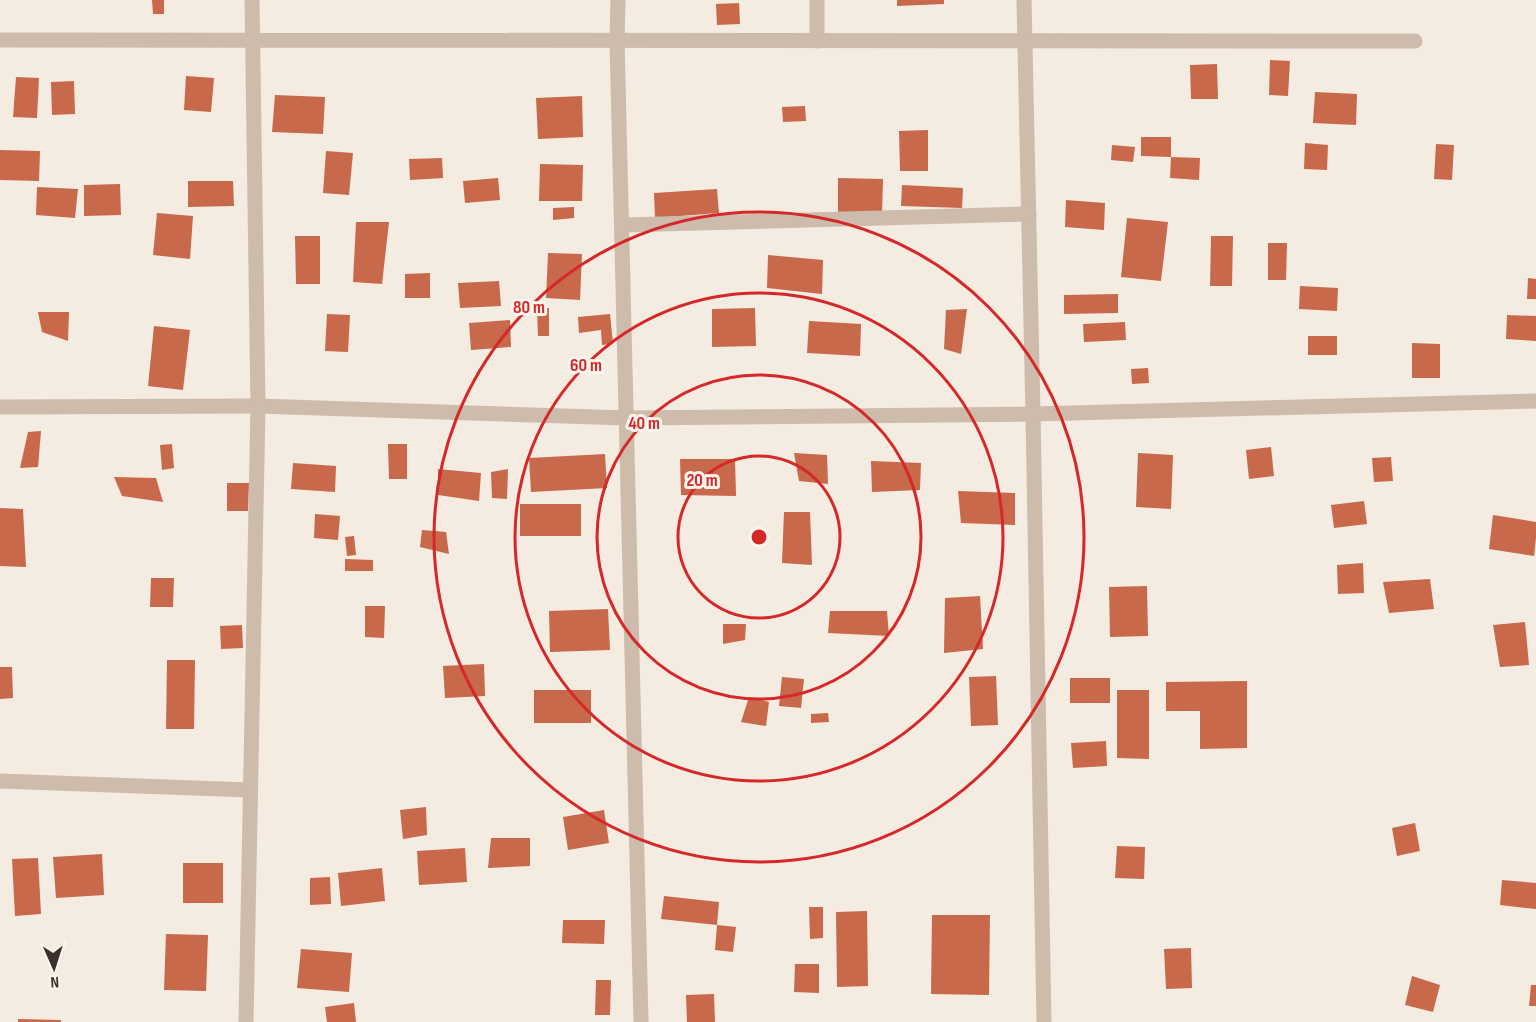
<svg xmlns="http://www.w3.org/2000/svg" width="1536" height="1022" viewBox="0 0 1536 1022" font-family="'Sofia Sans Condensed',sans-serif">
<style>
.building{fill:#c8694b}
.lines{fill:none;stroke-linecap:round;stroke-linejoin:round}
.minor{stroke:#cdbbac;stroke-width:15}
.tertiary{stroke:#cdbbac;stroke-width:15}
.ring{fill:none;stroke:#d62828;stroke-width:3}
.centre{fill:#d62828;stroke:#fbf5ee;stroke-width:3}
.ring-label{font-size:18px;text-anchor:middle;font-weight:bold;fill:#d62828;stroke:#fbf5ee;stroke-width:6;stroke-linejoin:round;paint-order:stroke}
</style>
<rect width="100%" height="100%" fill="#f4ebe1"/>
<g class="building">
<path d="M152,0H164V14H153Z"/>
<path d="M897,0H944V4L897,6Z"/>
<path d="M739,3L740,24L717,25L716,4Z"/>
<path d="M1270,60L1290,61L1288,96L1269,95Z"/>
<path d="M1217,64L1218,99H1191L1190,65Z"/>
<path d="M186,76L214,78L211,112L184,110Z"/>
<path d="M16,77L39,78L37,118L13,117Z"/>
<path d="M74,81L75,114L52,115L51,82Z"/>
<path d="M1315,92L1357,94L1356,125L1313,123Z"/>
<path d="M275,95L325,97L323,134L272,132Z"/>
<path d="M582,96L583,137L538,139L536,98Z"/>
<path d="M805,106L806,121L783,122L782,107Z"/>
<path d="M928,130V171H900L899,131Z"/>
<path d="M1141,137H1171V157L1141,156Z"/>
<path d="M1305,143L1328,145L1327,170L1304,169Z"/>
<path d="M1436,144L1454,145L1452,180L1434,179Z"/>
<path d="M1112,145L1135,147L1133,162L1111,160Z"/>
<path d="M0,150L40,151L39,181L0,180Z"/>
<path d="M326,151L353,153L349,195L323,193Z"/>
<path d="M1171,157L1200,158L1199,180L1170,178Z"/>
<path d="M442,158L443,178L410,180L409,159Z"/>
<path d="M540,164L583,165L582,201H539Z"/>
<path d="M498,178L500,200L465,203L463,181Z"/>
<path d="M838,178L883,179L882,213L838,212Z"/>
<path d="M188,181H233L234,206L188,207Z"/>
<path d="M120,184L121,215L84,216V185Z"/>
<path d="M902,185L963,188L962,208L901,206Z"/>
<path d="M37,187L78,189L75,218L36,215Z"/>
<path d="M717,189L719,213L655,218L654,193Z"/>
<path d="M1066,200L1105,203L1104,230L1065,227Z"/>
<path d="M574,207V218L553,220V208Z"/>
<path d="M157,213L193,216L190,259L153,255Z"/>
<path d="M1127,218L1168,222L1161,281L1121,277Z"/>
<path d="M356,222H389L382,284L353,282Z"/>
<path d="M295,236H320V284H296Z"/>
<path d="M1211,236H1233L1232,286H1210Z"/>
<path d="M1268,243H1287L1286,280H1268Z"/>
<path d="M548,253L582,254L580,300L546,298Z"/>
<path d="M768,255L823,260L822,294L767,288Z"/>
<path d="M430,273V298H405V274Z"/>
<path d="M1528,278L1536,279V299H1527Z"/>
<path d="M499,281L501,306L460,308L458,283Z"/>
<path d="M1300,286L1338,288L1337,311L1299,309Z"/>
<path d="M1118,294V313L1064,314V295Z"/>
<path d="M537,308H549V336H538Z"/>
<path d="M755,308L756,346L712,347V309Z"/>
<path d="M967,309L961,354L944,349L946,310Z"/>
<path d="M38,312H69L68,341L42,332Z"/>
<path d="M327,314L350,315L348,352L325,351Z"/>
<path d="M610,314L613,344L602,345L601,330L579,333L578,317Z"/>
<path d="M1507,315L1536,316V341L1506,339Z"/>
<path d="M510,320L511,347L471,350L469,323Z"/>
<path d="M809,321L861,324L860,356L807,353Z"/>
<path d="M1125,322L1126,340L1084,342L1083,324Z"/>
<path d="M154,326L190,330L183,390L148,386Z"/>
<rect x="1308" y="336" width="29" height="19"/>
<path d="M1412,343L1440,344V378H1412Z"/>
<path d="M1148,368L1149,383L1132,384L1131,369Z"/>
<path d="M41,431L38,467L20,468L28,432Z"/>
<path d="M172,444L174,468L162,470L160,445Z"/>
<path d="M388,444H407V479H389Z"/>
<path d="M1271,447L1274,476L1249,479L1246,450Z"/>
<path d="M794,453L827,455L828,484L799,481Z"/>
<path d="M1138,453L1173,455L1171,509L1136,507Z"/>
<path d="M605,454L607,488L531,492L529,458Z"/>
<path d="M1391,457L1393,481L1374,482L1372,458Z"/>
<path d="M680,459H735L736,496L681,495Z"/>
<path d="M871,461L921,463L920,490L872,492Z"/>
<path d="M293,463L336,466L335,492L291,489Z"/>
<path d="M438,469L481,473L479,501L438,495Z"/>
<path d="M508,469L507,499L492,498L491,472Z"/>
<path d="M114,477L156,478L163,502L122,496Z"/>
<path d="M227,483H249L248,511H227Z"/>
<path d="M958,491L1015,493V525L961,523Z"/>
<path d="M1364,501L1367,524L1334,528L1331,505Z"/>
<rect x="520" y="504" width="61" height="32"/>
<path d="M0,508L23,509L26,567L0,566Z"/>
<path d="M784,512H810L812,565L782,563Z"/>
<path d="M315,514L340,516L338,540L314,538Z"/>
<path d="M1493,515L1536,522V538L1534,556L1489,549Z"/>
<path d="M422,530L446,532L449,554L420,547Z"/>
<path d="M354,536L356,555L347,556L345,537Z"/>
<path d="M345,559L373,560V571H345Z"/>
<path d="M1363,563L1364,593L1338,594L1337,565Z"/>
<path d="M151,578H174L173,607H150Z"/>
<path d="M1430,579L1434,609L1389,613L1383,582Z"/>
<path d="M1147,586L1148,636L1110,637L1109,587Z"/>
<path d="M980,596L983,649L944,653L945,598Z"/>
<path d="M365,606H385L384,638L365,637Z"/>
<path d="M608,609L610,650L550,652L549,611Z"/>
<path d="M830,611H887L889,636L828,633Z"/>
<path d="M1525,622L1529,665L1500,667L1493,625Z"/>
<path d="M723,624H746L745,640L723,644Z"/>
<path d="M242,625L243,648L221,649L220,626Z"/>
<path d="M167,660H195L194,729H166Z"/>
<path d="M484,664L485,696L445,698L443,666Z"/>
<path d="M0,667H12L13,698L0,699Z"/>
<path d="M996,676L998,725L971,726L969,677Z"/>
<path d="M782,677L804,679L801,708L779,706Z"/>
<rect x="1070" y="678" width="40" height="25"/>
<path d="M1247,681V748L1200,749V711H1166V682Z"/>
<rect x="534" y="690" width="57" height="33"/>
<path d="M1117,690H1149V759L1117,758Z"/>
<path d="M749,697L769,702L766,726L741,722Z"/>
<path d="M828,713L829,722L811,723V714Z"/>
<path d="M1106,741L1107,766L1073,768L1071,743Z"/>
<path d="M426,807L427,835L403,839L400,810Z"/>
<path d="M604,810L609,843L568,850L563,817Z"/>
<path d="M1415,823L1420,851L1397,856L1392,828Z"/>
<path d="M491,838H530V866L488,868Z"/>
<path d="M1117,846L1145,847L1144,879L1115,878Z"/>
<path d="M465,848L467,882L419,885L417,851Z"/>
<path d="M102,854L104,895L56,898L53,857Z"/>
<path d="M38,858L41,914L15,916L12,859Z"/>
<rect x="183" y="863" width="40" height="40"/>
<path d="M382,868L385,901L341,906L338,873Z"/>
<path d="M330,877L331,904L310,905V878Z"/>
<path d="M1502,880L1536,883V909L1500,905Z"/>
<path d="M664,896L719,902L717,925L661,919Z"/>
<path d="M809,907H823V938L810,939Z"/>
<path d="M867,911L868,986L837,987L836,912Z"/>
<path d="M932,915H990L989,995L931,994Z"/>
<path d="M563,920H605L604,944L562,943Z"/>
<path d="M717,925L736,927L733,952L715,950Z"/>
<path d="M166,934L208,935L206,991L164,990Z"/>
<path d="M1191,948L1192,988L1166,989L1164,949Z"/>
<path d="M301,949L352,953L349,992L297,988Z"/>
<path d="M795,964H819V993L794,992Z"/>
<path d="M1412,976L1440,985L1433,1012L1405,1005Z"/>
<path d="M596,980H611L610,1015H595Z"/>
<path d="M1531,985H1536V1006H1529Z"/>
<path d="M714,994L715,1022H687L686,995Z"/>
<path d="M354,1003L356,1022H327L325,1007Z"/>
<path d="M18,1019L61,1020V1022H18Z"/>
</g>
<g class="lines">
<g class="minor">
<path d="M817,0V41"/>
<path d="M1024,0L1033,414L1044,1022"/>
<path d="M0,40L1415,41"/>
<path d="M622,225L1029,214"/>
<path d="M0,407L258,406L627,418L1033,414L1536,401"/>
<path d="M0,781L250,790"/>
<path d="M246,1022L258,406L252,0"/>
</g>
<path class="tertiary" d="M618,0L617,41L641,1022"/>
</g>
<g class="ring">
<circle cx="759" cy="537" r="81"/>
<circle cx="759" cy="537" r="162"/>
<circle cx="759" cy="537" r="244"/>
<circle cx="759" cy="537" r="325"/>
</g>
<circle cx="759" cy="537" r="9" class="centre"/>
<g class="ring-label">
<text x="529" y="313">80 m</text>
<text x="586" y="371">60 m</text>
<text x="644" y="429">40 m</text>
<text x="702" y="486">20 m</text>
</g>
<g transform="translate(54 968) rotate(177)" stroke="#fbf5ee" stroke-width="4.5" paint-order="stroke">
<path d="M0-4.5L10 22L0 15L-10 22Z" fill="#3b302b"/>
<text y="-9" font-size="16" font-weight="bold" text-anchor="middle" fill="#3b302b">N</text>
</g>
</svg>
